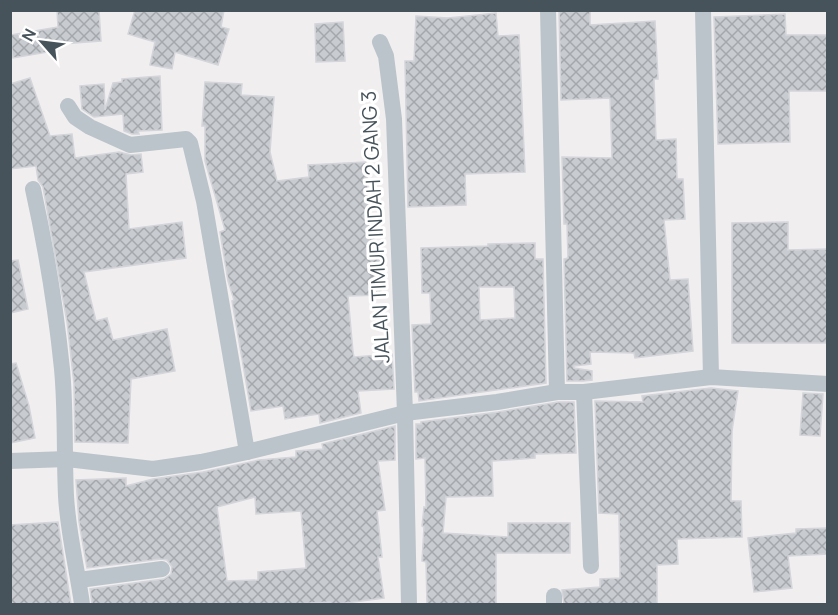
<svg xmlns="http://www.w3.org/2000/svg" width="838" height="615" viewBox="0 0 838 615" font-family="Manrope,sans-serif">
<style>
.building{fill:url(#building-cross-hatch);stroke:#d3d5da;stroke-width:1.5;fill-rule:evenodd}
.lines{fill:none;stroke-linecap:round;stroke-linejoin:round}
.street{stroke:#bbc4cb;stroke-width:16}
.labels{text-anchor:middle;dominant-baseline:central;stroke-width:6;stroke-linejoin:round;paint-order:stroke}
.street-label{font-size:20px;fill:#47535b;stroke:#fff}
</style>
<defs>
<pattern id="building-cross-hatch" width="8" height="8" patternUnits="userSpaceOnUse" patternTransform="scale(1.5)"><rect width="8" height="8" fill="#c8ccd1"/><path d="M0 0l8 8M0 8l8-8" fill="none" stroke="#a4a8ad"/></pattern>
</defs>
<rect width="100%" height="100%" fill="#f1eeef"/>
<g class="building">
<path d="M57,10H99L101,41L47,45L48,52L13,58L10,35L58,27Z"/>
<path d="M135,10H224L221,27L229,29L218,65L175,52L172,69L150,65L155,42L128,34Z"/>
<path d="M559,10H590V25L655,21L658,79H654L656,140L676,139L677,179H683L685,219L664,220L670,280L688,279L693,351L635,358L634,353L590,352L591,364L574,366V368L592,371V380L583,381H567L564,259L568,258L567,224H564L562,157L612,158L610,98L561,100Z"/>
<path d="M496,13L498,36L519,35L525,172L465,174L466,205L408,207L405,61H414L416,16L448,18Z"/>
<path d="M785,14L786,35H828V91H789L790,142L718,144L714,17Z"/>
<path d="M343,22L345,61L316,62L315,24Z"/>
<path d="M160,76L162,130L138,131L139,134H132L124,131L123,114L94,117L82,109L80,86L104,84L105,110L113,83L122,82V79Z"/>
<path d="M30,78L50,136L72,134L75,158L119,152L131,155L141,154L143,172L126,174L129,229L182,222L186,258L84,272L96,321L107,318L113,340L167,329L175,371L131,379L128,443L75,442L74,384L67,322L43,187L38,180L36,166L10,169V84Z"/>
<path d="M205,82L242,84L241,95L274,97L270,152L277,181L309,177L308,165L366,162L370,220H374L375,255H379L381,295L348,296L353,352L354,357L392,354L394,389L358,391L361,413L320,423L319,414L285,419L283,406L251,411L232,301L234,300L228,281L220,232L225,230L205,161V126H202Z"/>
<path d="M788,222V250L828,249V343H732V223Z"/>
<path d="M535,243V259H543L546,383L419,401L418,392H415L412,325L431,324L430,293H422L421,248L488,246V244ZM479,287H514L515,318L480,320Z"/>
<path d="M18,260L28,309L10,313V261Z"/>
<path d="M16,363L29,406L35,438L10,443V364Z"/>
<path d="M711,388L738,391L732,431L731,501H741L742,537L677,539L678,564L657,565V604H564L562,590L600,587V579L620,578L619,514L599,513L595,401L643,402L642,396Z"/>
<path d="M803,393L823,394L820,436L800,435Z"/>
<path d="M558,402H574L576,453L535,454V458L492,461L493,496L446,497L443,533L508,537V523H570V553H496V604H427L426,562L422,561L424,527L422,526L424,507L426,508L425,458L416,459V424H421V422L498,412Z"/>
<path d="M395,426V460L378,461L385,510L377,511L382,557H378L384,598L338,604H331L330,602L294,604H92L90,589L164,579L171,574L172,567L167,560L161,559L87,568L79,522L76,480L126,478V486L153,479L203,472L259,460L296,457V451L323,449L322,444ZM255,497L256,514L301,511L306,568L258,572V580L227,581L217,507Z"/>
<path d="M58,522L71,604H10V525Z"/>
<path d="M828,528V554L788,556L792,588L754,592L748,538L796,533V529Z"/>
</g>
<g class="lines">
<g class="street">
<path d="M548,10L557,392"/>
<path d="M703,10L711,377"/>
<path d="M380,42L386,56L394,119L405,413L409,604"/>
<path d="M68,106L75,117L90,127L130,145L186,139L190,143L204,201L247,452"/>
<path d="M33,189C46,248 56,309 62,369C66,411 64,454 66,496C68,533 77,568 82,604"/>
<path d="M584,392L591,566"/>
<path d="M10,461L67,459L153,469L201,462L247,452L405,413L497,402L557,392H584L711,377L828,384"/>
<path d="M79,580L162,569"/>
<path d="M554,596V604"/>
</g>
</g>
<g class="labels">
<g class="street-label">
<text transform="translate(375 227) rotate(-93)">JALAN TIMUR INDAH 2 GANG 3</text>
</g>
</g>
<rect width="838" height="615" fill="none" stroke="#47535b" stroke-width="24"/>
<g transform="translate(42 42) rotate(298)" stroke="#ffffff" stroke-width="4.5" paint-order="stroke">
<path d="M0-4.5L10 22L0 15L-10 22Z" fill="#47535b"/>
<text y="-9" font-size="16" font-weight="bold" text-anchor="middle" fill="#47535b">N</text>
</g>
</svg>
